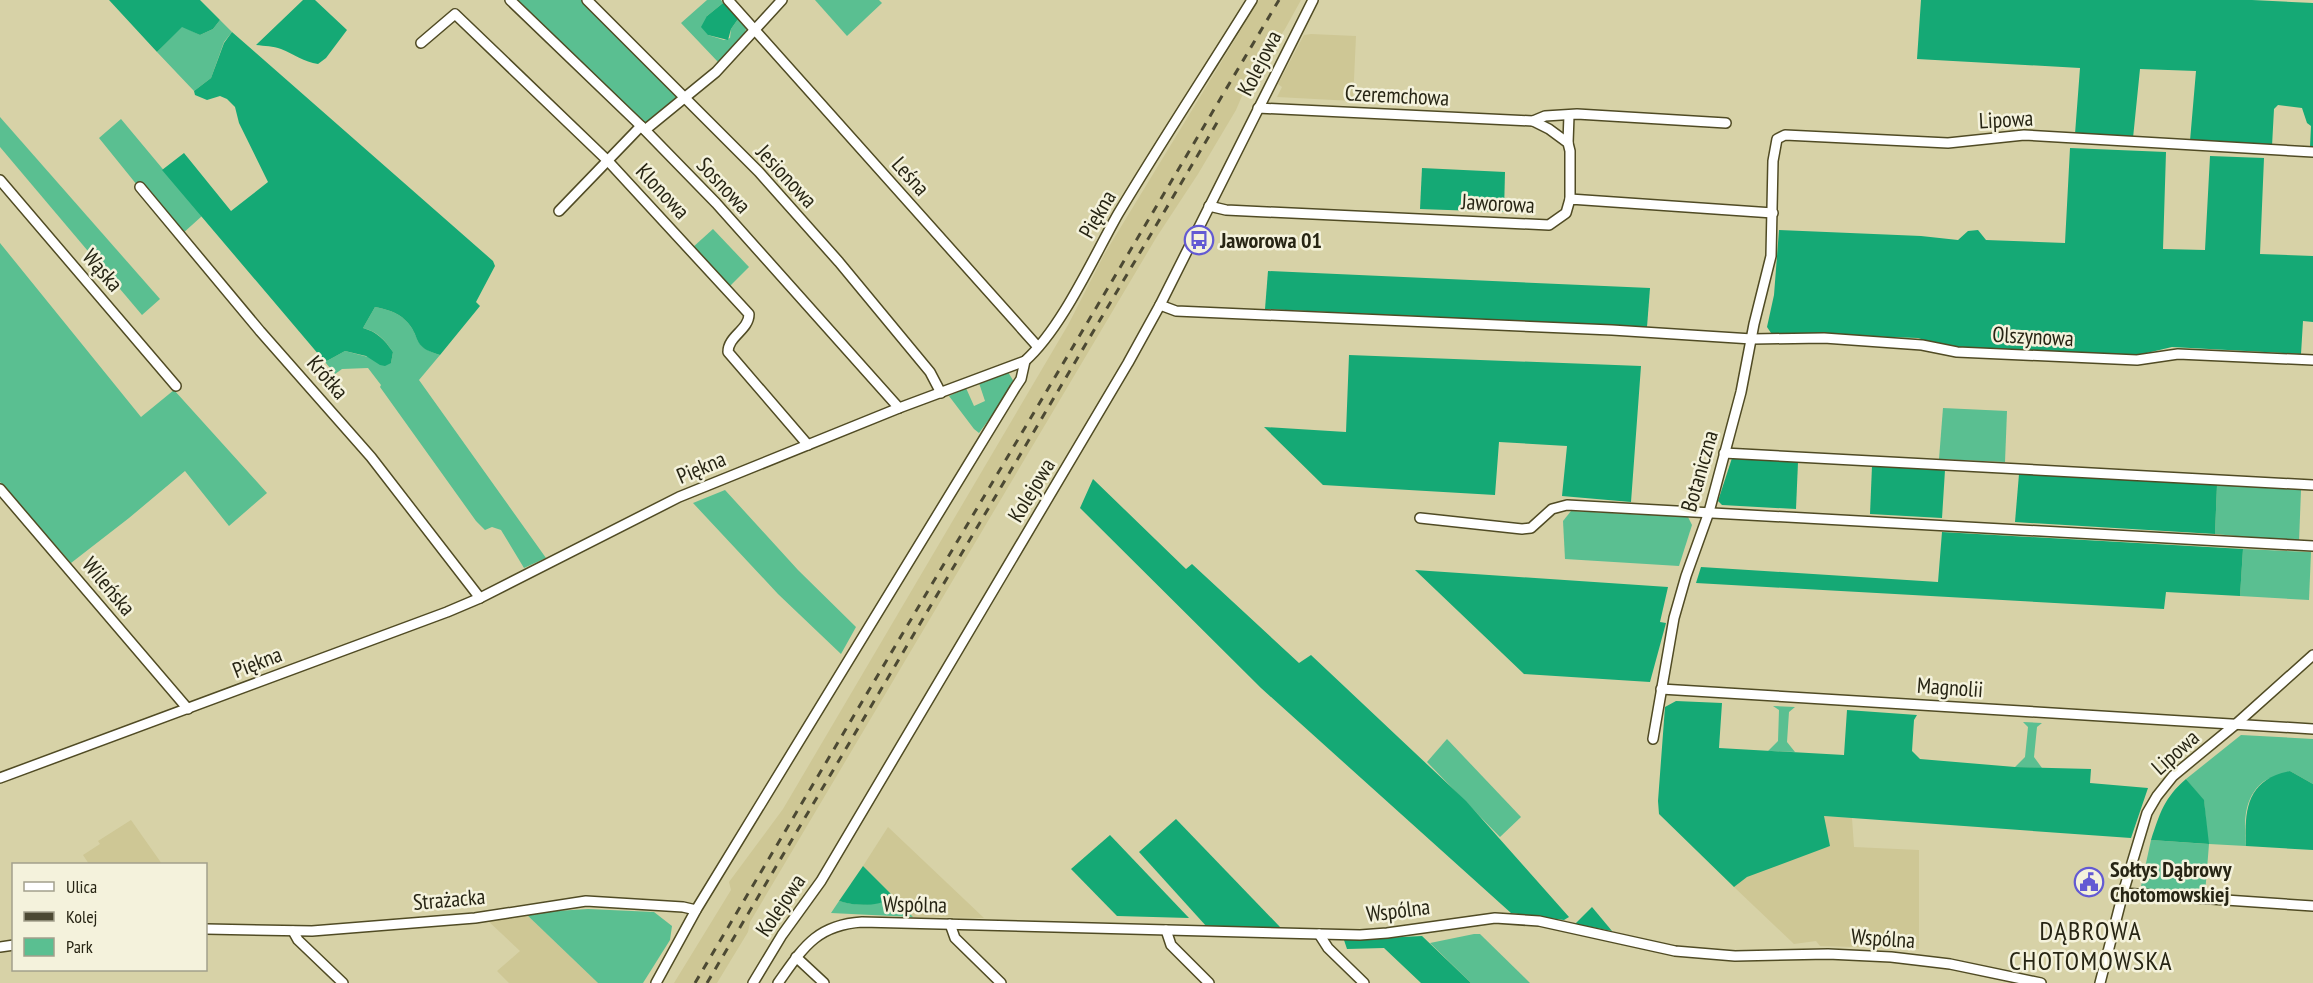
<svg xmlns="http://www.w3.org/2000/svg" width="2313" height="983" viewBox="0 0 2313 983" font-family="'PT Sans Narrow',sans-serif">
<style>
.built{fill:#cec795}
.green{fill:#5abf91}
.forest{fill:#15a975}
.lines{fill:none;stroke-linecap:round;stroke-linejoin:round}
.street-casing{stroke:#504b24;stroke-width:12}
.street{stroke:#fff;stroke-width:9}
.rail{stroke:#4c4933;stroke-width:3;stroke-dasharray:8 8;stroke-linecap:butt}
.labels{text-anchor:middle;dominant-baseline:central;stroke-width:5;stroke-linejoin:round;paint-order:stroke}
.street-label{font-size:22px;fill:#272514;stroke:#f4f2dc}
.poi-label{font-size:22px;font-weight:bold;fill:#272514;stroke:#f4f2dc;text-anchor:start}
.quarter-label{font-size:26px;letter-spacing:1.5px;fill:#272514;stroke:#f4f2dc}
</style>
<rect width="100%" height="100%" fill="#d7d2a7"/>
<g class="built">
<path d="M1259,0H1301L1285,29L1245,89L1236,110L1198,174L1156,238L750,922L748,932L717,983H674L731,890L729,882L783,809L1068,325L1105,253Z"/>
<path d="M1311,34L1356,36L1353,101L1277,97L1282,87L1278,84L1304,35Z"/>
<path d="M1824,816L1852,818L1854,847L1919,850V949L1820,946L1816,941L1794,944L1734,887Z"/>
<path d="M131,820L162,864H89L83,855L100,844L98,841Z"/>
<path d="M888,827L984,918L913,917L863,866Z"/>
<path d="M525,913L598,983H509L497,971L520,951L487,920Z"/>
</g>
<g class="green">
<path d="M514,0H582L678,92V98L646,126Z"/>
<path d="M707,0H721L723,3L707,16L708,35L724,40L730,38L731,29L738,19L746,28L745,35L719,63L681,23Z"/>
<path d="M815,0H879L882,3L847,36Z"/>
<path d="M220,20L232,32L224,42L211,78L194,91L157,52L182,26L200,35L213,29Z"/>
<path d="M0,117L160,299L142,315L0,147Z"/>
<path d="M121,119L202,216L182,234L141,182L137,185L99,138Z"/>
<path d="M713,229L749,267L729,287L692,248Z"/>
<path d="M0,243L141,417L174,390L267,493L229,526L185,471L129,518L71,563L0,482Z"/>
<path d="M375,307C385,309 398,312 405,320C423,337 409,345 440,355L419,380L546,558L524,568L501,530L492,527L485,530L476,521L380,387L381,385L368,368L342,369L335,374L325,362L345,351L391,363L393,352C384,339 378,332 363,328Z"/>
<path d="M1008,372L1014,382L1013,387L979,433L974,429L949,396L966,388L974,406L985,401L979,383Z"/>
<path d="M1943,408L2007,411L2005,462L1939,459Z"/>
<path d="M2217,485L2301,490L2299,542L2215,534Z"/>
<path d="M725,490L798,570L856,627L841,654L778,594L693,503Z"/>
<path d="M1571,511L1688,517L1692,525L1679,566L1565,559L1563,521Z"/>
<path d="M2243,549L2311,552L2309,600L2240,596Z"/>
<path d="M1773,706L1795,707L1789,712L1787,742L1795,752L1768,751L1778,741L1779,710Z"/>
<path d="M2023,722L2042,723L2037,727L2034,757L2042,768L2015,767L2025,757L2028,727Z"/>
<path d="M2241,735L2313,739V784L2290,771C2282,775 2269,777 2263,782C2243,798 2244,824 2246,846L2209,844L2205,894L2140,891L2151,840L2208,844L2204,801L2186,779Z"/>
<path d="M1447,739L1521,817L1500,837L1427,762Z"/>
<path d="M895,898L913,917L831,913L839,901C860,907 875,905 895,898Z"/>
<path d="M588,909L654,912L672,926L670,940L643,983H598L525,913Z"/>
<path d="M1474,934H1480L1530,983H1471L1430,943Z"/>
</g>
<g class="forest">
<path d="M109,0H200L220,20L213,29L200,35L182,27L157,52Z"/>
<path d="M303,0H315L347,30L326,58L318,64C304,62 294,54 281,49C273,46 265,46 256,45Z"/>
<path d="M1921,0H2252L2313,3V147H2310L2311,126L2307,123L2302,108L2278,105L2274,109L2272,146L2190,141L2196,71L2140,69L2133,138L2075,134L2080,68L1917,59Z"/>
<path d="M723,3L738,19L731,29L728,40L708,35L701,27L707,16Z"/>
<path d="M232,32L493,261L495,266L476,302L480,306L440,355C409,346 423,337 405,320C398,312 385,309 375,307L363,328C377,332 384,339 393,352L391,363L385,366L380,365L366,356L345,351L325,362L162,170L184,153L231,211L268,182L239,123L235,107L227,99L220,96L207,100L195,95L194,91L211,78L224,43Z"/>
<path d="M2070,148L2166,152L2163,249L2205,250L2210,156L2264,158L2260,254L2313,256V322L2303,321L2301,354L2172,347L2134,356L1949,348L1918,338L1771,333L1767,327L1774,295L1779,230L1921,236L1958,240L1968,231L1978,230L1986,240L2065,243Z"/>
<path d="M1422,168L1505,172L1504,212L1420,209Z"/>
<path d="M1268,271L1650,288L1647,327L1265,309Z"/>
<path d="M1349,355L1641,366L1631,502L1562,496L1567,446L1499,442L1495,495L1323,485L1264,427L1346,432Z"/>
<path d="M1732,458L1798,462L1796,509L1722,505L1718,501Z"/>
<path d="M1872,466L1945,470L1942,518L1870,514Z"/>
<path d="M2019,474L2217,485L2215,534L2015,522Z"/>
<path d="M1093,479L1186,569L1192,564L1299,663L1311,655L1466,801L1569,917L1564,920L1511,913L1261,688L1080,508Z"/>
<path d="M1942,532L2243,549L2240,596L2166,592L2164,609L1696,583L1701,567L1938,582Z"/>
<path d="M1415,570L1668,587L1660,622L1666,623L1650,682L1524,674Z"/>
<path d="M1676,701L1722,703L1719,748L1844,755L1847,710L1917,715L1914,720L1912,751L1920,759L2015,767L2091,769L2090,783L2148,788L2131,838L1824,816L1830,846L1747,877L1734,887L1659,814L1658,801L1665,707Z"/>
<path d="M2290,771L2313,784V850L2246,846C2244,810 2247,779 2290,771Z"/>
<path d="M2186,779L2204,800L2209,844L2151,840C2160,813 2164,798 2186,779Z"/>
<path d="M1176,819L1280,927H1207L1139,852Z"/>
<path d="M1110,835L1189,918L1117,916L1071,869Z"/>
<path d="M863,866L895,898C875,906 860,907 839,901Z"/>
<path d="M1592,907L1612,931L1575,924Z"/>
<path d="M1422,936L1471,983H1421L1384,948L1347,949L1344,940Z"/>
</g>
<g class="lines">
<g class="street-casing">
<g id="street">
<path d="M510,0L641,126L716,203L899,408"/>
<path d="M587,0L759,172L839,262L930,372L941,393"/>
<path d="M728,0L1038,347"/>
<path d="M421,43L455,14L608,161L749,314C749,330 728,336 728,352L808,445"/>
<path d="M1258,108L1533,121L1545,116L1577,114L1726,123"/>
<path d="M1533,121L1549,129L1568,143L1570,151V199"/>
<path d="M645,130L716,72L782,0"/>
<path d="M1568,143L1569,115"/>
<path d="M0,180L176,386"/>
<path d="M140,187L260,331L371,457L480,598"/>
<path d="M1209,206L1226,210L1549,225L1566,213L1570,199L1773,213"/>
<path d="M559,211L641,126"/>
<path d="M1160,305L1176,311L1612,330L1752,339L1824,338L1922,345L1957,352L2137,360L2178,354L2313,360"/>
<path d="M1724,453L2313,485"/>
<path d="M0,489L188,709"/>
<path d="M1420,518L1522,529L1531,528L1552,509L1567,505L2313,546"/>
<path d="M1661,689L2313,729"/>
<path d="M1653,739L1674,618L1686,576L1709,512L1741,392L1754,324L1771,256L1773,161L1777,139L1785,135L1948,143L2024,135L2313,152"/>
<path d="M0,778L447,612L480,598L679,497L899,408L1025,361C1062,328 1093,258 1118,214C1161,142 1208,71 1252,0"/>
<path d="M2123,893L2313,906"/>
<path d="M950,924L955,938L1001,983"/>
<path d="M206,929L312,931L475,918L586,901L683,907L696,910"/>
<path d="M1166,930L1171,945L1209,983"/>
<path d="M293,931L298,940L343,983"/>
<path d="M1319,934L1328,948L1364,983"/>
<path d="M0,947L14,945"/>
<path d="M796,957L824,983"/>
<path d="M656,983L696,910L1015,388L1021,379L1025,361"/>
<path d="M753,983L782,935L821,881L1128,363L1160,305L1313,0"/>
<path d="M778,983C803,948 816,925 862,922L1360,935L1387,933L1495,918L1539,921L1675,951L1735,956L1828,954L1891,957L1950,964L2041,983"/>
<path d="M2100,983L2123,893L2147,813L2157,796L2173,776L2236,724L2313,655"/>
</g>
</g>
<use href="#street" class="street"/>
<g class="rail">
<path d="M695,983L1279,0"/>
<path d="M707,983L1218,121"/>
</g>
</g>
<defs>
<g id="bus-ring" transform="scale(1.5)"><circle r="9.5" fill="#f4f2dc" stroke="#635ad3" stroke-width="1.5"/><path d="M-5-6H5V4H4V6H2V4H-2V6H-4V4H-5ZM-3.5-4V0h7V-4ZM-3.5 1.2v1.5H-2V1.2ZM2 1.2v1.5H3.5V1.2Z" fill="#635ad3"/></g>
<g id="civic-ring" transform="scale(1.5)"><circle r="9.5" fill="#f4f2dc" stroke="#635ad3" stroke-width="1.5"/><path d="M-.6-6.5H3V-4.5H.6V-3L4-1V1h2V6H-6V1h2V-1L-.6-3ZM-1.2 2.5V6h2.4V2.5Z" fill="#635ad3"/></g>
</defs>
<g fill-rule="evenodd">
<use href="#bus-ring" x="1199" y="240"/>
<use href="#civic-ring" x="2089" y="882"/>
</g>
<g class="labels">
<g class="street-label">
<text transform="translate(1259 63) rotate(-63)">Kolejowa</text>
<text transform="translate(1397 95) rotate(3)">Czeremchowa</text>
<text transform="translate(2006 119) rotate(-3)">Lipowa</text>
<text transform="translate(787 176) rotate(47)">Jesionowa</text>
<text transform="translate(911 176) rotate(48)">Leśna</text>
<text transform="translate(724 185) rotate(47)">Sosnowa</text>
<text transform="translate(663 191) rotate(47)">Klonowa</text>
<text transform="translate(1498 203) rotate(3)">Jaworowa</text>
<text transform="translate(1097 214) rotate(-60)">Piękna</text>
<text transform="translate(103 270) rotate(49)">Wąska</text>
<text transform="translate(2033 336) rotate(3)">Olszynowa</text>
<text transform="translate(328 377) rotate(49)">Krótka</text>
<text transform="translate(701 467) rotate(-23)">Piękna</text>
<text transform="translate(1699 471) rotate(-74)">Botaniczna</text>
<text transform="translate(1031 490) rotate(-59)">Kolejowa</text>
<text transform="translate(109 586) rotate(50)">Wileńska</text>
<text transform="translate(257 662) rotate(-21)">Piękna</text>
<text transform="translate(1950 687) rotate(4)">Magnolii</text>
<text transform="translate(2175 752) rotate(-42)">Lipowa</text>
<text transform="translate(449 899) rotate(-5)">Strażacka</text>
<text transform="translate(915 904) rotate(1)">Wspólna</text>
<text transform="translate(780 905) rotate(-56)">Kolejowa</text>
<text transform="translate(1398 910) rotate(-7)">Wspólna</text>
<text transform="translate(1883 938) rotate(4)">Wspólna</text>
</g>
<g class="poi-label">
<text x="1220" y="240">Jaworowa 01</text>
<text x="2110" y="869">Sołtys Dąbrowy<tspan x="2110" dy="25">Chotomowskiej</tspan></text>
</g>
<g class="quarter-label">
<text x="2091" y="930">DĄBROWA<tspan x="2091" dy="30">CHOTOMOWSKA</tspan></text>
</g>
</g>
<rect x="12" y="863" width="195" height="108" fill="#f4f2dc" stroke="#a2a08c" stroke-width="1.5"/>
<rect x="24" y="882" width="30" height="9" fill="#ffffff" stroke="#a2a08c" stroke-width="1.5"/>
<text x="66" y="893" font-size="18" fill="#272514">Ulica</text>
<rect x="24" y="912" width="30" height="9" fill="#4c4933" stroke="#a2a08c" stroke-width="1.5"/>
<text x="66" y="923" font-size="18" fill="#272514">Kolej</text>
<rect x="24" y="938" width="30" height="18" fill="#5abf91" stroke="#a2a08c" stroke-width="1.5"/>
<text x="66" y="953" font-size="18" fill="#272514">Park</text>
</svg>
